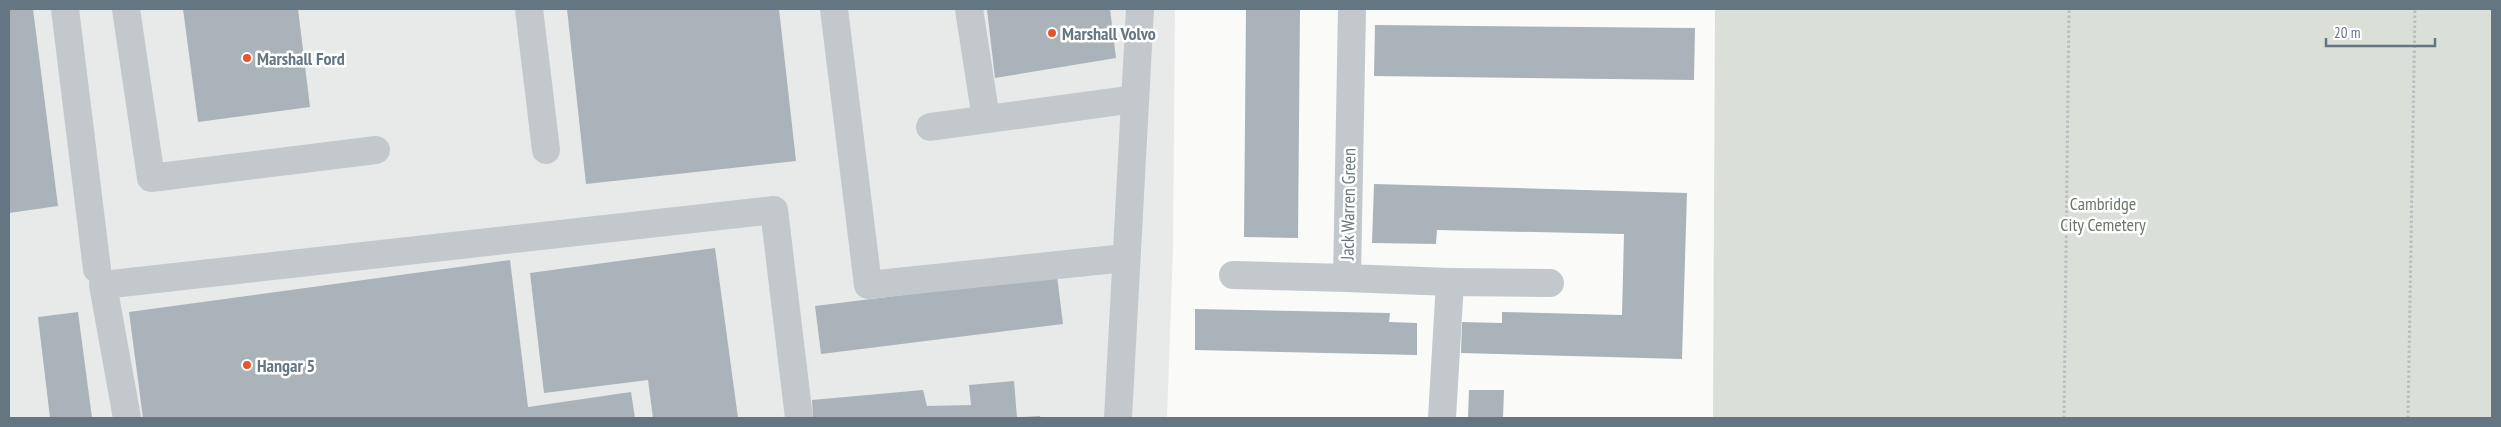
<svg xmlns="http://www.w3.org/2000/svg" width="2501" height="427" viewBox="0 0 2501 427" font-family="'PT Sans Narrow',sans-serif">
<style>
.built{fill:#e8e9e9}
.green{fill:#dadfd7}
.building{fill:#aab3b9}
.lines{fill:none;stroke-linecap:round;stroke-linejoin:round}
.path{stroke:#bbbfc2;stroke-width:3;stroke-dasharray:2.5 2.5;stroke-linecap:butt}
.minor{stroke:#c3c8cc;stroke-width:28}
.poi-dot{fill:#e4572e;stroke:#fff;stroke-width:2}
.labels{text-anchor:middle;dominant-baseline:central;stroke-width:5;stroke-linejoin:round;paint-order:stroke}
.poi-label{font-size:18px;font-weight:bold;fill:#657683;stroke:#fff;text-anchor:start}
.park-label{font-size:18px;fill:#687a64;stroke:#fff}
.street-label{font-size:18px;fill:#657683;stroke:#fff}
</style>
<rect width="100%" height="100%" fill="#fafaf8"/>
<path class="built" d="M9,9H1175L1173,249L1167,418H9Z"/>
<path class="green" d="M1715,9H2492V418H1713Z"/>
<g class="building">
<path d="M9,9H33L58,206L9,213Z"/>
<path d="M183,9H298L310,107L198,122Z"/>
<path d="M567,9H779L796,161L586,184Z"/>
<path d="M987,9H1110L1116,58L995,78Z"/>
<path d="M1246,9H1300L1298,238L1244,237Z"/>
<path d="M1375,25L1695,28L1694,80L1374,76Z"/>
<path d="M1374,184L1687,193L1682,359L1461,353L1462,322L1502,323V312L1622,315L1624,234L1437,230L1436,244L1372,243Z"/>
<path d="M715,248L738,418H653L648,380L544,393L530,273Z"/>
<path d="M510,260L528,407L631,392L635,418H143L129,312Z"/>
<path d="M1057,276L1063,324L821,354L815,306Z"/>
<path d="M1195,309L1390,313L1389,322L1417,323V355L1195,350Z"/>
<path d="M78,312L92,418H50L38,317Z"/>
<path d="M1014,381L1017,418H813L812,400L923,390L927,406L971,405L969,385Z"/>
<path d="M1469,390H1504L1503,418H1468Z"/>
<path d="M1040,416L1041,418H1022V417Z"/>
</g>
<g class="lines">
<g class="path">
<path d="M2064,418L2069,9"/>
<path d="M2408,418L2415,9"/>
</g>
<g class="minor">
<path d="M65,9L97,269"/>
<path d="M126,9L151,178L376,150"/>
<path d="M529,9L546,150"/>
<path d="M834,9L868,285L1125,258"/>
<path d="M969,9L986,119"/>
<path d="M1352,9L1347,278L1450,282L1442,418"/>
<path d="M930,127L1135,99"/>
<path d="M1233,275L1347,278"/>
<path d="M1450,282L1550,283"/>
<path d="M127,418L103,285L774,210L799,418"/>
<path d="M1118,418L1140,9"/>
</g>
</g>
<g class="poi-dot">
<circle cx="1052" cy="33" r="5"/>
<circle cx="247" cy="58" r="5"/>
<circle cx="247" cy="365" r="5"/>
</g>
<g class="labels">
<g class="poi-label">
<text x="1062" y="33">Marshall Volvo</text>
<text x="257" y="58">Marshall Ford</text>
<text x="257" y="365">Hangar 5</text>
</g>
<g class="park-label">
<text x="2103" y="203">Cambridge<tspan x="2103" dy="21">City Cemetery</tspan></text>
</g>
<g class="street-label">
<text transform="translate(1348 204) rotate(-89)">Jack Warren Green</text>
</g>
</g>
<rect width="2501" height="427" fill="none" stroke="#657683" stroke-width="20"/>
<path d="M2326 38v8h109v-8" fill="none" stroke="#657683" stroke-width="2.5"/>
<text x="2334" y="38" font-size="15" fill="#657683" stroke="#ffffff" stroke-width="4" paint-order="stroke">20 m</text>
</svg>
